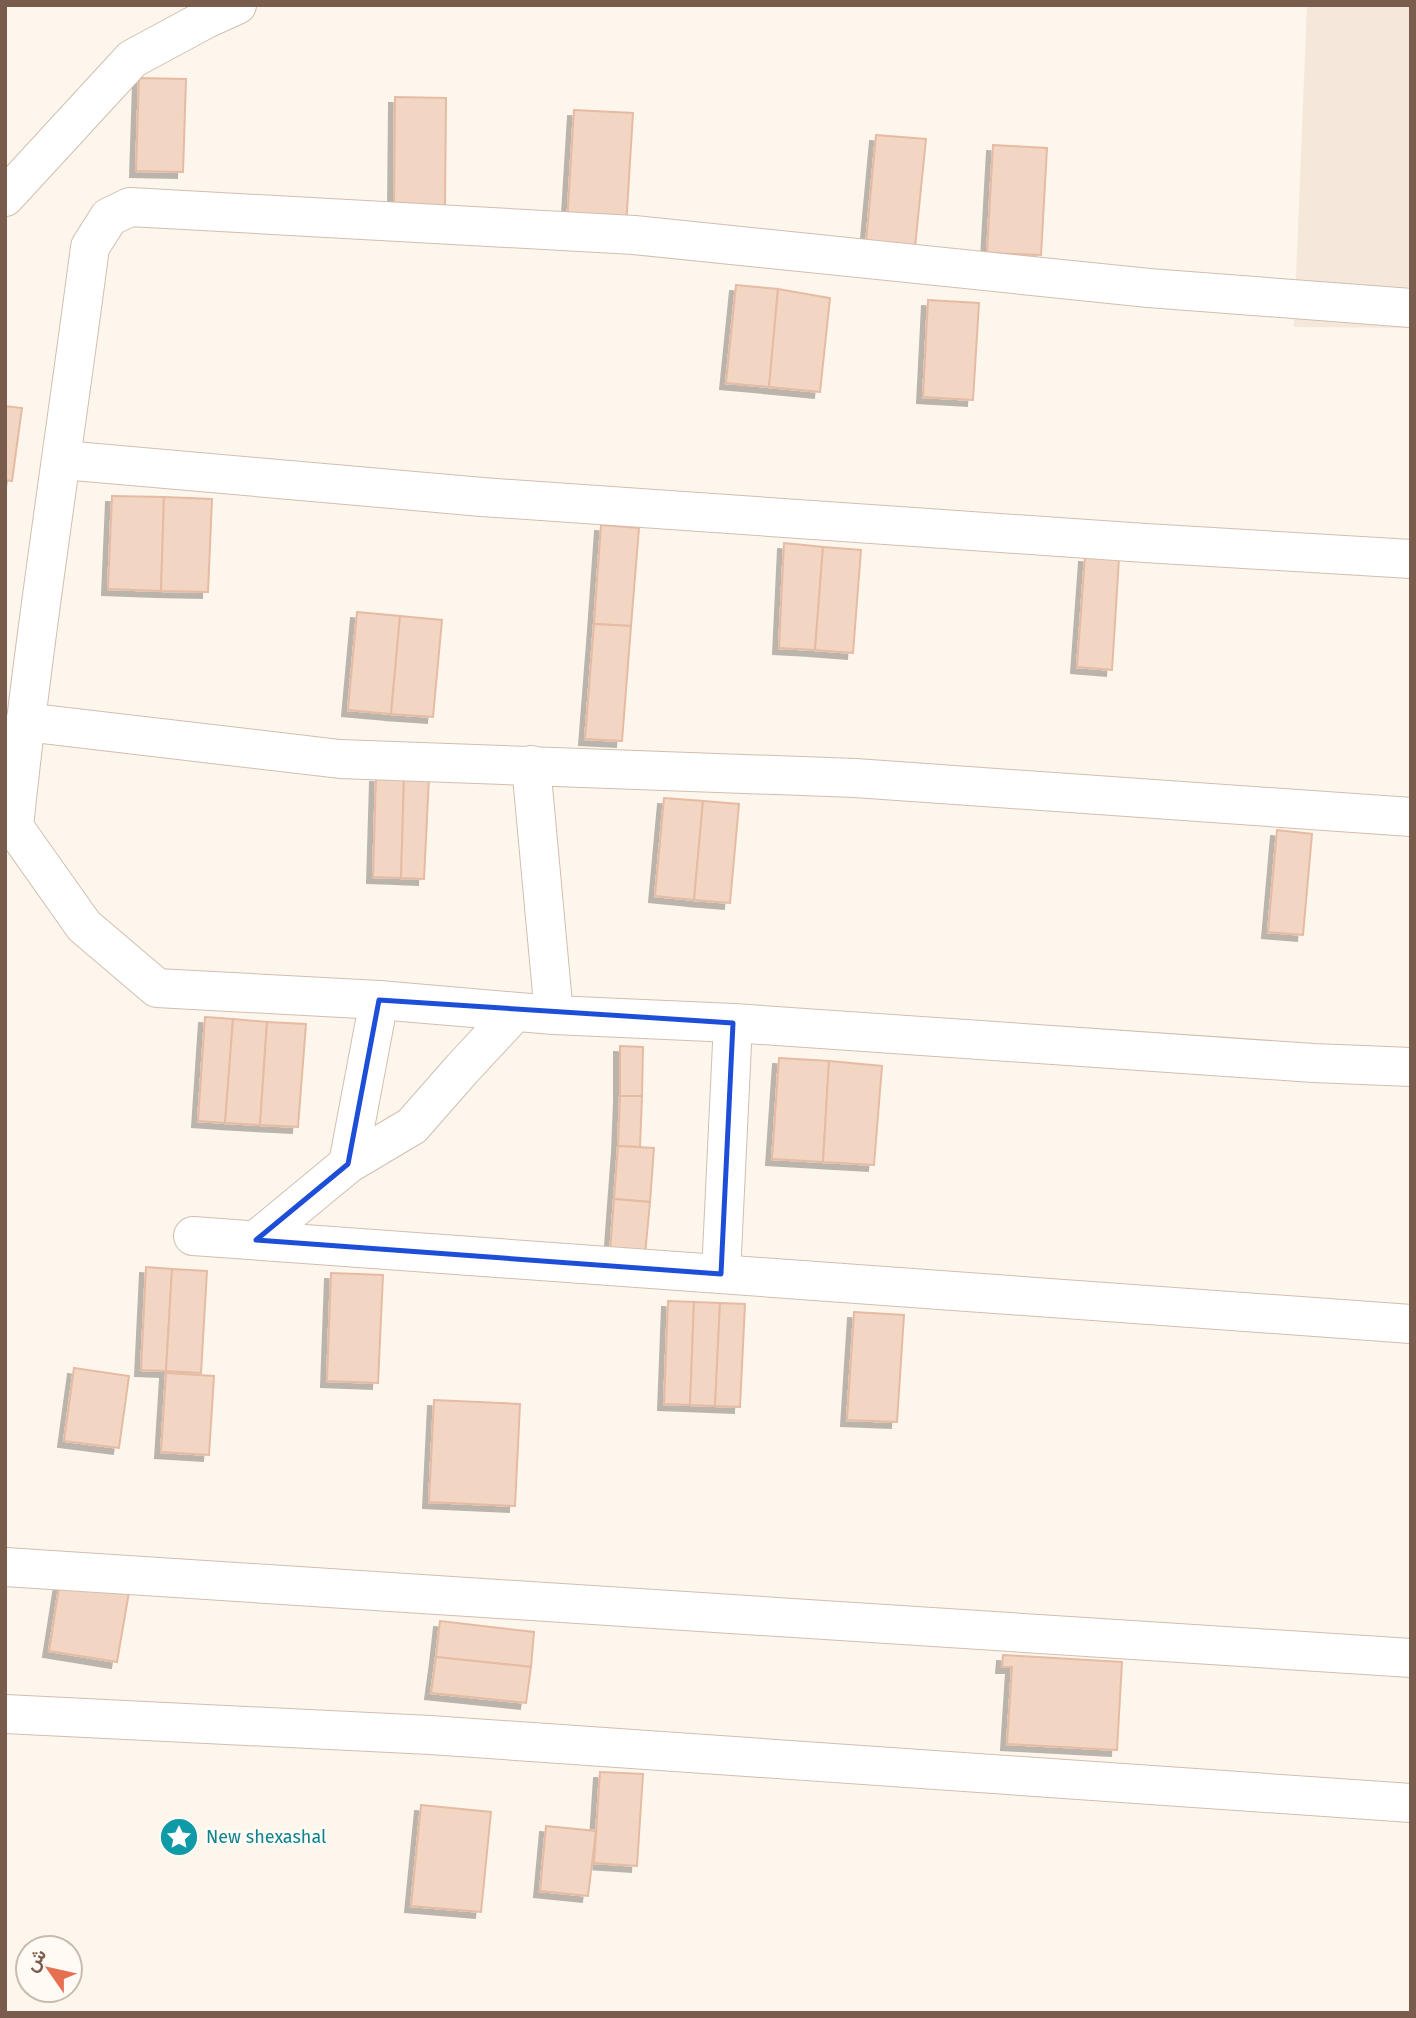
<svg xmlns="http://www.w3.org/2000/svg" width="1416" height="2018" viewBox="0 0 1416 2018" font-family="'Fira Sans',Vazirmatn,sans-serif">
<style>
.residential{fill:#f5e8da}
.building{fill:#f3d5c3;stroke:#e6bba3;stroke-width:2;filter:url(#shadow)}
.lines{fill:none;stroke-linecap:round;stroke-linejoin:round}
.minor-casing{stroke:#d1beb0;stroke-width:40}
.minor{stroke:#fff;stroke-width:38}
.marked{fill:none;stroke:#1d4ed8;stroke-width:5;stroke-linejoin:round}
.labels{text-anchor:middle;dominant-baseline:central;stroke-width:6;stroke-linejoin:round;paint-order:stroke}
.culture-label{font-size:18px;fill:#0d838f;stroke:#fffaf3;text-anchor:start}
</style>
<defs>
<filter id="shadow"><feDropShadow dx="-6" dy="6" stdDeviation="0" flood-color="#0004"/></filter>
</defs>
<rect width="100%" height="100%" fill="#fdf6ec"/>
<path class="residential" d="M1307,5H1411V328L1294,327Z"/>
<g class="building">
<path d="M139,78L186,79L183,172L136,171Z"/>
<path d="M395,97L446,98L445,208L394,207Z"/>
<path d="M574,110L633,113L626,227L567,224Z"/>
<path d="M876,135L926,139L915,247L866,243Z"/>
<path d="M993,145L1047,148L1041,255L987,253Z"/>
<path d="M736,285L778,289L769,387L726,383Z"/>
<path d="M778,289L830,298L820,392L769,387Z"/>
<path d="M928,300L979,303L973,400L923,397Z"/>
<path d="M5,406L22,408L12,481L5,480Z"/>
<path d="M112,496L164,497L161,591L108,589Z"/>
<path d="M164,497L212,499L208,592L161,591Z"/>
<path d="M601,525L639,528L631,626L594,624Z"/>
<path d="M784,543L823,547L815,650L779,648Z"/>
<path d="M823,547L861,550L853,653L815,650Z"/>
<path d="M1085,556L1119,558L1112,670L1077,667Z"/>
<path d="M357,612L400,616L391,714L348,710Z"/>
<path d="M400,616L442,620L433,717L391,714Z"/>
<path d="M594,624L631,626L622,741L585,739Z"/>
<path d="M376,776L404,777L401,878L373,877Z"/>
<path d="M404,777H429L424,879L401,878Z"/>
<path d="M664,798L703,801L694,900L655,896Z"/>
<path d="M703,801L739,804L730,903L694,900Z"/>
<path d="M1277,830L1312,834L1303,935L1268,932Z"/>
<path d="M205,1017L233,1019L225,1123L198,1121Z"/>
<path d="M233,1019L267,1022L260,1125L225,1123Z"/>
<path d="M267,1022L306,1024L298,1127L260,1125Z"/>
<path d="M620,1046L643,1047L642,1096H620Z"/>
<path d="M779,1058L829,1061L823,1162L772,1159Z"/>
<path d="M829,1061L882,1066L874,1165L823,1162Z"/>
<path d="M620,1096H642L640,1147L618,1146Z"/>
<path d="M618,1146L654,1148L650,1202L614,1199Z"/>
<path d="M614,1199L650,1202L645,1255L610,1253Z"/>
<path d="M146,1267L172,1269L166,1371L141,1370Z"/>
<path d="M172,1269L207,1271L201,1373L166,1371Z"/>
<path d="M331,1273L383,1275L378,1383L327,1381Z"/>
<path d="M668,1301L694,1302L690,1405L664,1404Z"/>
<path d="M694,1302L720,1303L715,1406L690,1405Z"/>
<path d="M720,1303L745,1304L740,1407L715,1406Z"/>
<path d="M854,1312L904,1315L897,1422L847,1420Z"/>
<path d="M74,1368L129,1376L119,1448L64,1441Z"/>
<path d="M166,1373L214,1376L209,1455L161,1452Z"/>
<path d="M434,1400L520,1404L515,1506L429,1502Z"/>
<path d="M60,1581L129,1592L117,1662L49,1651Z"/>
<path d="M440,1621L534,1632L531,1667L436,1657Z"/>
<path d="M1003,1655L1122,1662L1117,1750L1007,1744L1012,1667H1002Z"/>
<path d="M436,1657L531,1667L526,1703L431,1693Z"/>
<path d="M600,1772L643,1774L637,1866L594,1863Z"/>
<path d="M421,1805L491,1812L481,1912L411,1906Z"/>
<path d="M546,1826L596,1831L588,1896L540,1891Z"/>
</g>
<g class="lines">
<g class="minor-casing">
<g id="minor">
<path d="M5,197L132,59L206,19L237,5"/>
<path d="M1411,308L1149,288L634,235L130,207L109,217L90,247C65,440 34,633 14,827L84,926L157,988L379,1000L554,1015L733,1023L1313,1063L1411,1067"/>
<path d="M63,460L482,497L1145,543L1411,559"/>
<path d="M25,722L340,759L855,778L1411,817"/>
<path d="M531,765L554,1015"/>
<path d="M348,1164L379,1000"/>
<path d="M193,1236L1411,1324"/>
<path d="M256,1240L348,1164L412,1126L462,1069L515,1012"/>
<path d="M721,1274L733,1023"/>
<path d="M5,1567L1411,1658"/>
<path d="M5,1714L430,1735L1411,1803"/>
</g>
</g>
<use href="#minor" class="minor"/>
</g>
<path class="marked" d="M379,1000L733,1023L721,1274L256,1240L348,1164Z"/>
<defs>
<g id="sight-disc" transform="scale(2.0125)"><circle r="9.5" fill="#0f9aa8" stroke="#fffaf3"/><path d="M0-6L1.8-2.2L6-1.7L2.9 1.2L3.7 5.4L0 3.3L-3.7 5.4L-2.9 1.2L-6-1.7L-1.8-2.2Z" fill="#fff"/></g>
</defs>
<g fill-rule="evenodd">
<use href="#sight-disc" x="179" y="1837"/>
</g>
<g class="labels">
<g class="culture-label">
<text x="206" y="1837">New shexashal</text>
</g>
</g>
<rect width="1416" height="2018" fill="none" stroke="#7a5c4d" stroke-width="14"/>
<g transform="translate(49 1969) rotate(304)"><circle r="33" fill="#fffaf3" stroke="#cabbb1" stroke-width="2"/>
<path d="M0-5L12 26L0 18L-12 26Z" fill="#e76f51"/>
<text y="-10" font-size="19" font-weight="bold" text-anchor="middle" fill="#7a5c4d">ش</text>
</g>
</svg>
